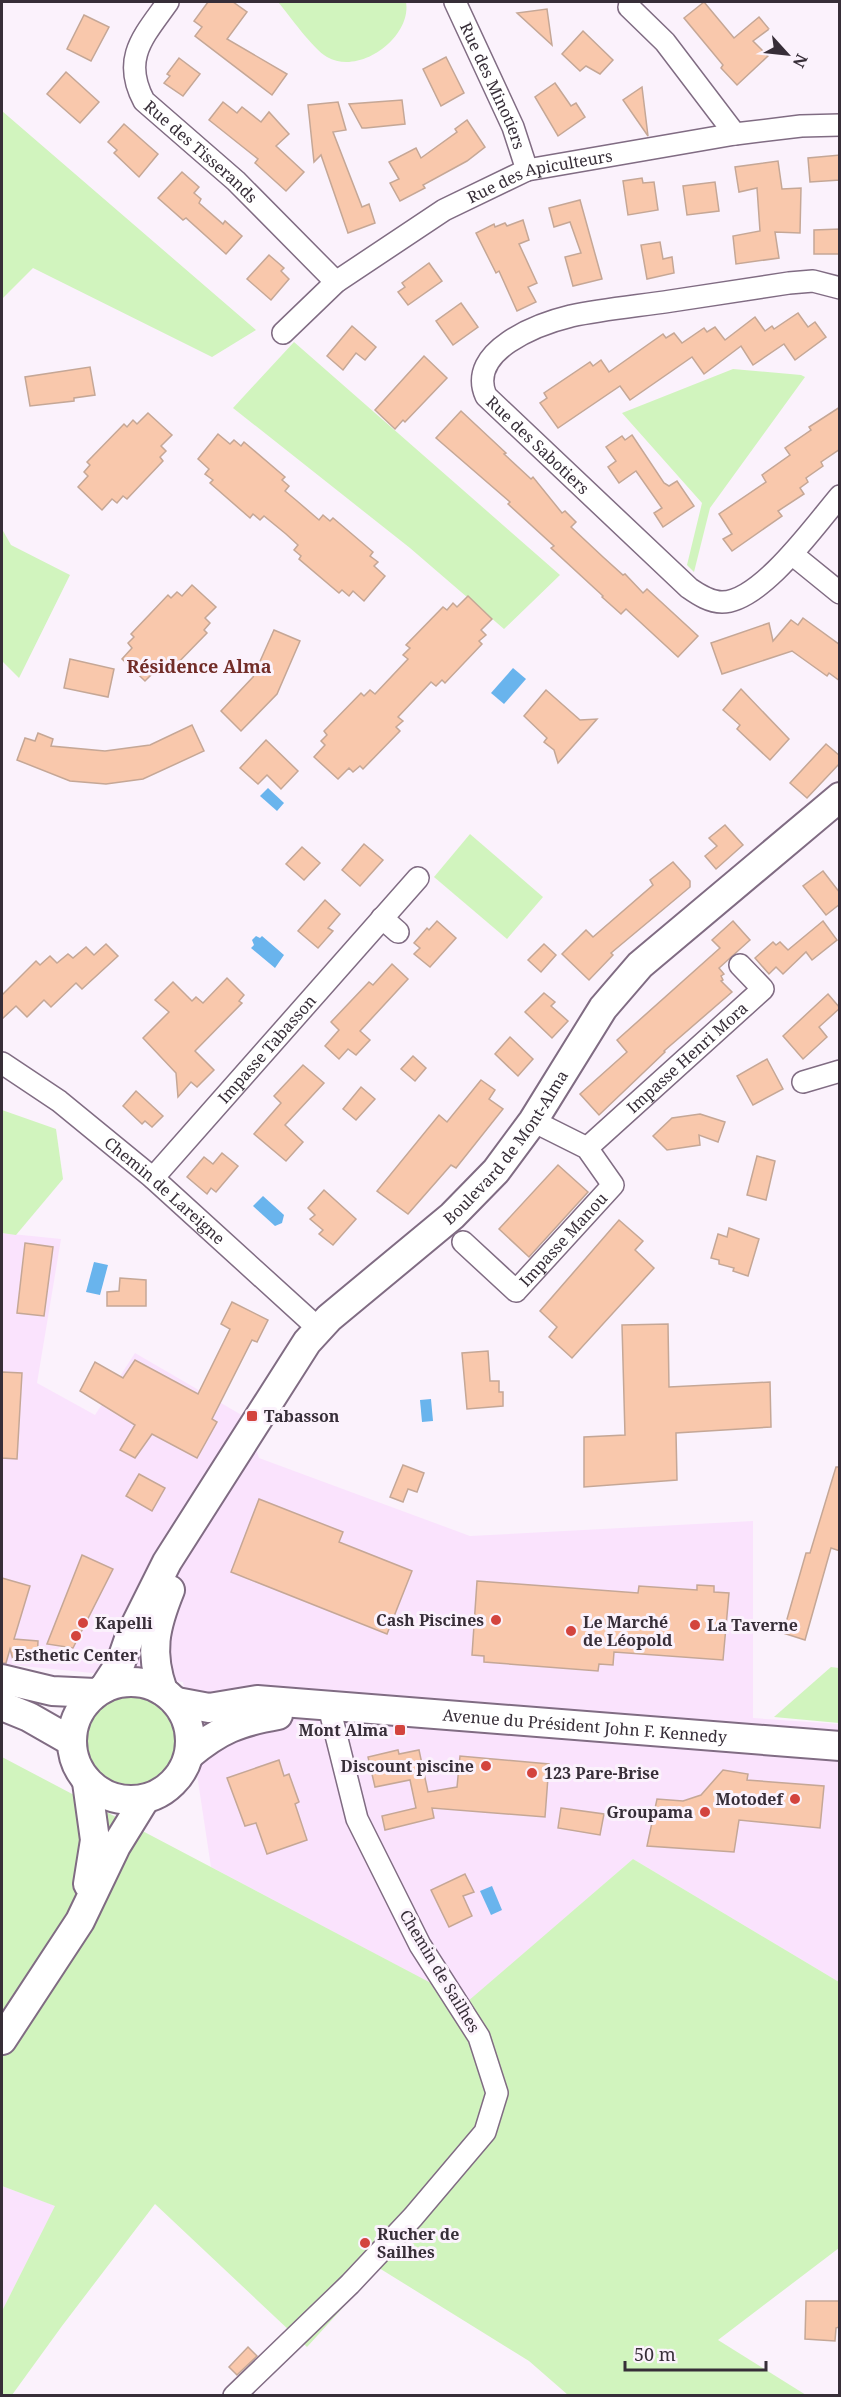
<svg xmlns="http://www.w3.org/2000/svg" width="841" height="2397" viewBox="0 0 841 2397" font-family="'Noto Serif',serif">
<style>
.built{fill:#fae3fd}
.green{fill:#d1f4be}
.water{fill:#69b4ed}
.building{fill:#f9c8ac;stroke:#c5a796;stroke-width:1.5}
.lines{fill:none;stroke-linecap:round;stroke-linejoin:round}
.street-casing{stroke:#806c83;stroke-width:24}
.secondary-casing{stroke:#806c83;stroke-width:32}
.street{stroke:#fff;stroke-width:21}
.secondary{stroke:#fff;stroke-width:28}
.poi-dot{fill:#d3443e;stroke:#fbf2fc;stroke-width:2}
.labels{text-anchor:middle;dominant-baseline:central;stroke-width:6;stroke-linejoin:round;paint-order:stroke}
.street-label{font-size:16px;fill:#372e38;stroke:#fbf2fc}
.poi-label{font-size:16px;font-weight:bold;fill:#372e38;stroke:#fbf2fc;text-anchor:start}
.neighbourhood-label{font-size:18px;font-weight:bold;fill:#722d28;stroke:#fbf2fc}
</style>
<rect width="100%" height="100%" fill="#fbf2fc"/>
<g class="built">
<path d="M2,1233L61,1239L37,1383L95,1415L135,1353L245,1417L259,1458L470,1536L753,1521V1718L839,1724V1982L633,1859L468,2003L211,1867L183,1682L2,1664Z"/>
<path d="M2,2186L56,2206L2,2311Z"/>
</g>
<g class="green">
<path d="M278,2H406C412,37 360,76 327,57C312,48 290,16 278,2Z"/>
<path d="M2,111L256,330L212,357L33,268L2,299Z"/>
<path d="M294,342L560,575L504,629L410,548L233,408Z"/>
<path d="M733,369L801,375L805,377L710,508L694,572L687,565L702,503L622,413Z"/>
<path d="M2,529L11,545L70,575L19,678L2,661Z"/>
<path d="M470,834L543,897L507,939L434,877Z"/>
<path d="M2,1110L56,1129L63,1179L16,1235L2,1233Z"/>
<path d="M831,1667L839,1668V1723L774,1717Z"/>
<circle cx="131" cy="1742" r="45"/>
<path d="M2,1757L467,2002L633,1859L839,1982V2248L718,2340L806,2395H568L529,2361L379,2268L307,2347L155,2204L62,2326L12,2395H2V2311L55,2206L2,2186Z"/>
</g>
<g class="water">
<path d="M513,668L526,679L504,704L491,693Z"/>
<path d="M268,788L284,803L277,811L260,796Z"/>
<path d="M256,936L260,938L262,936L284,955L275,968L251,948L254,945L252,940Z"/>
<path d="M263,1196L284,1215L282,1223L275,1226L253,1206Z"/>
<path d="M94,1262L108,1265L100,1295L86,1292Z"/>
<path d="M431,1399L433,1421L422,1422L420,1400Z"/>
<path d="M492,1886L502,1910L491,1915L480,1891Z"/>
</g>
<g class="building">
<path d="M208,2H233L247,12L227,39L287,74L272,95L195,36L202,27L194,21Z"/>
<path d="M704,2L734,38L759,17L769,29L753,41L768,56L737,85L721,68L723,65L684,18Z"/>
<path d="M547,9L552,45L517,13Z"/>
<path d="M84,15L109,27L91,61L67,49Z"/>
<path d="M583,31L613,60L600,74L586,66L580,71L562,54Z"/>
<path d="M446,57L464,93L441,106L423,69Z"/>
<path d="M179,58L200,74L183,96L164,83L170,76L167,74Z"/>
<path d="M66,72L99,102L80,123L47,94Z"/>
<path d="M555,83L571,106L576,103L585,117L558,136L535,97Z"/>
<path d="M642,87L648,136L623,100Z"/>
<path d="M402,100L405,124L366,128H362L349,104Z"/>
<path d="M223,102L237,113L242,107L261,122L269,112L289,134L276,146L304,172L286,191L255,163L258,159L209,120Z"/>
<path d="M338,102L346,130L333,132L362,207L369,204L375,223L348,233L321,155L314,162L308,105Z"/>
<path d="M467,120L485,147L467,161L423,185L425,188L400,201L390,183L399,179L389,162L416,148L421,158L457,132L455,129Z"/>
<path d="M124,124L158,154L139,177L114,153L117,150L108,142Z"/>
<path d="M840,155V180L810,182L808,158Z"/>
<path d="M778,161L782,189L801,188L800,233L775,232L779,258L736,264L733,236L760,231L757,188L739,192L735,167Z"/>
<path d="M182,172L199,187L194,193L201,199L199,203L223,224L225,221L242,236L226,254L186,218L183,220L158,198Z"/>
<path d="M642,178L643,183L654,182L658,210L628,215L623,181Z"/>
<path d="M715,182L719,211L687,215L683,186Z"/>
<path d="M580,200L602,279L573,286L565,257L581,253L570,222L554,227L549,208Z"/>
<path d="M523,220L529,240L519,244L537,283L528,287L536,302L517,311L499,271L496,273L476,233L494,224L495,227L505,223L507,226Z"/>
<path d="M840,229V254H814V230Z"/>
<path d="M660,242L663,259L672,257L674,273L647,279L641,245Z"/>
<path d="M269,255L284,268L281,271L289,279L271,300L247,279Z"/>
<path d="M429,263L442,281L408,305L398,292L405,287L402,283Z"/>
<path d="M461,303L478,327L453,345L436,321Z"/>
<path d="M798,313L808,327L815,322L826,337L795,360L784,344L753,365L741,346L704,374L692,357L630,400L620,386L558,428L540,403L547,398L544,393L590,362L593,366L601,360L609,372L663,334L666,338L674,333L682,343L704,328L707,332L715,327L725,340L755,317L765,331L772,326L774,329Z"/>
<path d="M352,326L376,347L365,360L356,353L343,370L327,356Z"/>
<path d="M424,356L447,378L405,422L403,420L395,429L375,410Z"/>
<path d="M90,367L95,395L74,398V401L30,406L25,377Z"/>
<path d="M840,407V449L821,462L823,466L806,478L808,482L800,488L804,494L778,511L782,516L732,551L723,539L732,534L719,514L766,482L762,475L790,455L785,448L811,430L809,427Z"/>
<path d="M461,411L506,453L504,454L531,479L533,477L562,513L565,511L576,522L571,527L603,557L623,575L625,574L643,593L647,589L698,636L678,657L626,609L621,614L602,597L603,596L551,548L554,546L508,504L510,502L436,438Z"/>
<path d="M148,413L172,435L161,446L166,451L160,457L163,461L127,499L123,496L117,503L112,499L102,510L78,487L88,476L84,472L90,465L87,462L124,424L127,427L133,420L137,424Z"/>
<path d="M218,434L230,444L234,440L241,446L244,442L285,477L282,480L289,486L285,491L297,501L319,520L323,515L330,521L333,518L373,552L370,556L378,562L374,566L385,576L364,601L353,591L349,596L342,590L339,593L299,559L301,556L294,550L298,545L286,534L264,516L260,520L253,514L250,518L210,483L213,480L205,474L209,469L198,459Z"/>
<path d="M632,435L664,483L669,486L677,481L694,506L663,527L654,513L662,508L636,471L619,483L608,467L616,461L606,447L622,436L625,440Z"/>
<path d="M192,585L216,607L205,618L210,623L204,630L207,633L170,671L167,668L161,675L156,670L145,681L122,659L132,648L128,643L134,637L131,634L168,595L171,598L177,592L182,596Z"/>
<path d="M468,596L492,619L481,630L486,635L479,641L482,644L445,683L442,680L436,686L431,682L398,717L403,721L396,727L400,731L363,769L360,766L353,772L349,768L338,779L314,757L325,745L321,741L327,735L324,731L361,693L364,696L370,690L375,694L408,659L403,655L410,648L406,645L443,607L447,610L453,603L457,607Z"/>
<path d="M803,618L840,645V681L829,673L827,676L792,651L722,674L711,643L769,623L773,641L791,620L798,625Z"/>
<path d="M274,630L300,641L277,694L241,731L221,711L253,677Z"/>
<path d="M70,659L114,669L108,697L64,688Z"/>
<path d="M741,689L789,739L770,760L737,729L740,725L723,710Z"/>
<path d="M546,690L580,720L597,719L558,763L554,750L544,742L547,738L524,716Z"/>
<path d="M192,725L204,751L143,779L106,784L70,781L17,760L25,738L35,741L38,733L53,739L51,746L105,751L150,745Z"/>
<path d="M266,740L298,771L281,789L267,775L258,784L240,768Z"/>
<path d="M826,744L840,756V763L807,798L790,783Z"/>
<path d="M725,825L743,845L716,869L705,856L717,846L709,838Z"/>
<path d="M364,844L383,860L360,886L342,870Z"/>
<path d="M302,847L320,863L304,880L286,864Z"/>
<path d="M673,862L690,881V887L611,953L613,955L589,980L562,954L586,930L593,937L653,885L650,880Z"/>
<path d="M823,871L840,893V904L826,915L803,886Z"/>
<path d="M325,900L340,914L328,928L333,931L318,948L298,931Z"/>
<path d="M437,921L456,938L430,967L414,954L420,948L414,943L427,928L429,930Z"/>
<path d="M733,921L750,940L719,968L724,974L721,976L723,980L721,981L732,992L664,1051L665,1052L599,1115L580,1094L627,1052L617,1040L720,948L712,940Z"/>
<path d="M823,921L837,940L812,960L806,952L783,974L776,967L769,974L755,958L773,942L776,945L780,942L788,950Z"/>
<path d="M106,944L118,956L82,989L76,983L51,1007L44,1000L27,1017L16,1006L2,1019V995L36,961L40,965L50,956L57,963L68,954L73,958L86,947L94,955Z"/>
<path d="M544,944L556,955L541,972L528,960Z"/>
<path d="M392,964L408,979L360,1031L370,1040L356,1055L348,1049L339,1059L325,1046L339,1030L331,1022L369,982L373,985Z"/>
<path d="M227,978L244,995L239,1001L242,1003L195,1051L214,1070L197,1087L191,1082L178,1097L176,1073L143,1038L169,1012L155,1000L173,982L192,1001L196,997L203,1003Z"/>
<path d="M544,993L555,1002L551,1006L568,1021L552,1038L525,1012Z"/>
<path d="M828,994L840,1008L819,1027L827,1037L803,1059L783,1036Z"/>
<path d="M510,1037L533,1059L518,1076L495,1054Z"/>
<path d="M413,1056L426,1068L415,1081L401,1069Z"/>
<path d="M767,1059L783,1089L753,1105L737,1076Z"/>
<path d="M303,1065L324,1083L285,1125L303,1142L286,1161L254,1134L281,1103L274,1096Z"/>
<path d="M481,1080L495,1090L489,1099L503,1109L456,1168L451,1165L408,1214L377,1191L439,1115L447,1122Z"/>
<path d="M361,1087L375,1099L356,1120L343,1109Z"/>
<path d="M136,1091L163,1116L152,1127L145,1121L142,1124L123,1106Z"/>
<path d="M700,1114L725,1122L718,1142L699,1135L700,1145L667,1150L653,1136L672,1118Z"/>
<path d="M222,1153L238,1166L216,1192L211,1188L207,1194L187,1177L204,1157L213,1164Z"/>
<path d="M757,1156L775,1161L766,1200L747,1195Z"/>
<path d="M558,1165L588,1192L529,1257L499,1229Z"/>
<path d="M324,1190L356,1219L333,1245L319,1234L323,1230L310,1219L315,1215L308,1208Z"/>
<path d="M619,1220L643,1241L635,1250L654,1268L572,1358L549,1337L557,1327L540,1311Z"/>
<path d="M729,1228L759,1239L748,1276L733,1271L734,1268L719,1264V1260L711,1258L718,1234L727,1237Z"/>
<path d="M25,1243L53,1247L44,1316L17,1313Z"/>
<path d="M120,1278L146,1280V1306H107V1292L119,1291Z"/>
<path d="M232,1302L268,1320L257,1342L252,1340L212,1419L217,1422L197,1458L152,1434L135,1458L120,1450L135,1425L80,1391L95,1362L123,1378L135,1360L198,1394L230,1329L221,1324Z"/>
<path d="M668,1324L669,1387L770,1382L771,1427L676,1433L677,1480L584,1487V1437L625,1435L622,1325Z"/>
<path d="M488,1351L490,1381H499V1392H503V1406L467,1409L462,1353Z"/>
<path d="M2,1372L22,1373L17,1459L2,1458Z"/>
<path d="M403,1465L424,1473L417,1492L408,1489L403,1502L390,1497Z"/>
<path d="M836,1467H840V1551L831,1548L805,1640L783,1633L806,1553H810Z"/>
<path d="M139,1474L165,1488L152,1511L126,1496Z"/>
<path d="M259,1499L343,1532L339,1542L412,1571L387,1634L231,1572Z"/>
<path d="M82,1555L113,1569L73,1648L47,1644Z"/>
<path d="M2,1578L30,1586L14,1639L38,1641L37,1662L13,1660L10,1649L6,1663H2Z"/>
<path d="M477,1581L638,1593L639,1586L697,1590V1585L714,1586V1592L729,1593L723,1660L614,1652L613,1665L599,1664L598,1671L484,1662V1656L472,1655Z"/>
<path d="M398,1750L399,1754L419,1750L428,1792L457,1787L460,1756L549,1764L545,1817L432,1808L434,1818L385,1830L382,1816L416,1808L410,1780L375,1787L368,1757Z"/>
<path d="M279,1760L284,1776L289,1774L299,1802L295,1804L307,1840L267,1854L256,1823L245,1826L227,1778Z"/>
<path d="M723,1770L748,1774L747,1780L824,1786L820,1828L739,1820L734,1852L647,1846L657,1799L683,1801L701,1795Z"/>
<path d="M561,1808L604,1814L600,1835L558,1828Z"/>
<path d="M465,1874L474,1892L463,1896L472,1916L449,1927L431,1890Z"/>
<path d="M806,2301H840L839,2327L836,2328L835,2341L805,2339Z"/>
<path d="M248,2347L257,2356L237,2375L229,2367Z"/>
</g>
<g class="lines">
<g class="street-casing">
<g id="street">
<path id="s1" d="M168,2C144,36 121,58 144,101L236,181L336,282"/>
<path id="s2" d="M455,2L513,127L527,170"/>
<path d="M629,7L665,42L735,134"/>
<path id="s3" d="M840,288L813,281L789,283C750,289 711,295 671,301C638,306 604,309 571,316C538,324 466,351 486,396L689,588C699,595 710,602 722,602C761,602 816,524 840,496"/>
<path id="s4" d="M283,333L336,282L444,210L527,170L735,134L801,126L840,125"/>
<path d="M792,554L840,593"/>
<path d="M382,918L398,932"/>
<path id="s5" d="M2,1063L59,1101L153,1178L319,1329"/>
<path d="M803,1082L840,1071"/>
<path id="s6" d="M587,1148L763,989L740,965"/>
<path id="s7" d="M153,1178L418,878"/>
<path id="s8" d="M463,1242L516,1291L613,1185L587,1148L533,1121"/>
<path d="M234,2396L350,2284L413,2217L485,2132L497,2093L479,2037L420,1945L357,1819L329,1707"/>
</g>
</g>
<g class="secondary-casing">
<g id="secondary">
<path d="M2,1679L52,1691L95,1693"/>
<circle cx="131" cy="1741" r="59"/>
<path id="s9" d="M104,1688L121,1662L130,1636L167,1562L307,1342L329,1318L452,1216L496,1171L533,1121L603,1008L640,965L840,797"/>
<path d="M163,1691C149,1652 155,1627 170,1590"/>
<path id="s10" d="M177,1702L209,1708L257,1700L840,1746"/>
<path d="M2,1706L29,1717L71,1741"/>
<path d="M189,1755C220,1729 239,1722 278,1715"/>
<path d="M87,1782L95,1840L88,1884"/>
<path d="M2,2040L80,1921L116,1846L145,1799"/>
</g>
</g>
<use href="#street" class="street"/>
<use href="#secondary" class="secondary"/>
</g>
<g class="poi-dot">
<rect x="246" y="1410" width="12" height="12" rx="3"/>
<circle cx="496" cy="1620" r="6"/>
<circle cx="83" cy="1623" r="6"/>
<circle cx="695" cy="1625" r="6"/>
<circle cx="571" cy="1631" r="6"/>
<circle cx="76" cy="1636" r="6"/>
<rect x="394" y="1724" width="12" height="12" rx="3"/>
<circle cx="486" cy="1766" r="6"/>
<circle cx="532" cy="1773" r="6"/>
<circle cx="795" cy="1799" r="6"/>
<circle cx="705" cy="1812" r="6"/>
<circle cx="365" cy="2243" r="6"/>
</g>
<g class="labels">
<g class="street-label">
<text stroke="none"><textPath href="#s2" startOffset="92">Rue des Minotiers</textPath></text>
<text stroke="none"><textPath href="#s1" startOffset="186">Rue des Tisserands</textPath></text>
<text stroke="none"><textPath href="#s4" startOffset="306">Rue des Apiculteurs</textPath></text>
<text stroke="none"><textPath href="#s3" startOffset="476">Rue des Sabotiers</textPath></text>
<text stroke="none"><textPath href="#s7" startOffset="172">Impasse Tabasson</textPath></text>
<text stroke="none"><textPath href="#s6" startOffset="135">Impasse Henri Mora</textPath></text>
<text stroke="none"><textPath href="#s9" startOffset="682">Boulevard de Mont-Alma</textPath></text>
<text stroke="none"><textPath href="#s5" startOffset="207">Chemin de Lareigne</textPath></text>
<text stroke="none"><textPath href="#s8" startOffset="142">Impasse Manou</textPath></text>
<text stroke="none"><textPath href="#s10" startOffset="410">Avenue du Président John F. Kennedy</textPath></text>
<text transform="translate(440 1971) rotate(59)">Chemin de Sailhes</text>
</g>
<g class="poi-label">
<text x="264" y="1416">Tabasson</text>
<text x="484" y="1620" text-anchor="end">Cash Piscines</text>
<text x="583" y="1622">Le Marché<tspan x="583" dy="18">de Léopold</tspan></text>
<text x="95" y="1623">Kapelli</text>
<text x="707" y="1625">La Taverne</text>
<text x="76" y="1655" text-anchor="middle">Esthetic Center</text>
<text x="388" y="1730" text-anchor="end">Mont Alma</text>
<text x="474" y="1766" text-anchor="end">Discount piscine</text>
<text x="544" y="1773">123 Pare-Brise</text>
<text x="783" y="1799" text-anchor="end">Motodef</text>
<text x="693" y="1812" text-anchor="end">Groupama</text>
<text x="377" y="2234">Rucher de<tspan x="377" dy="18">Sailhes</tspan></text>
</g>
<g class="neighbourhood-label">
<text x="199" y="666">Résidence Alma</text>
</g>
</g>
<rect width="841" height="2397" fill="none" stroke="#372e38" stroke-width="6"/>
<g transform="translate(787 54) rotate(117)" stroke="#fbf2fc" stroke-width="4.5" paint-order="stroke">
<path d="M0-4.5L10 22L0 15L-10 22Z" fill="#372e38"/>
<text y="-9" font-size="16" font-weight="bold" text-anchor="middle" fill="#372e38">N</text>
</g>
<path d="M625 2361v9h141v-9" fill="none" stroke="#372e38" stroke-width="3"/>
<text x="634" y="2361" font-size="18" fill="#372e38" stroke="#fbf2fc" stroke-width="4.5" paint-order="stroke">50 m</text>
</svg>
